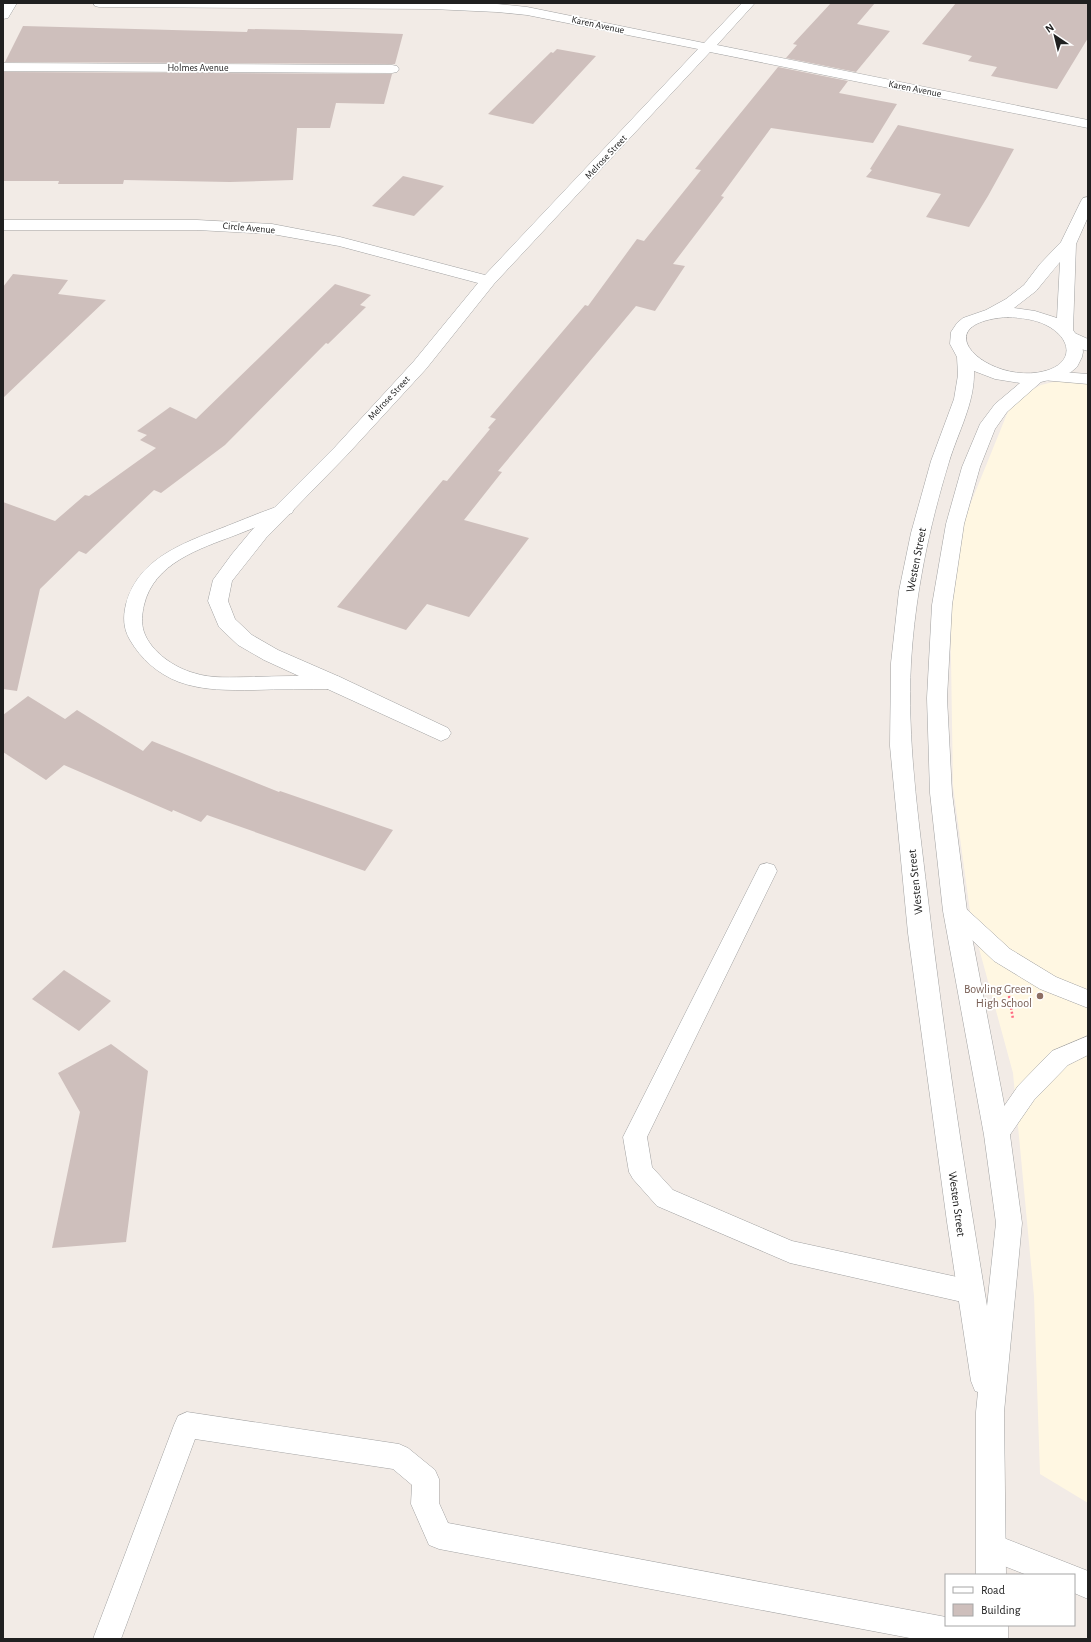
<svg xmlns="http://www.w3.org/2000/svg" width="1091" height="1642" viewBox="0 0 1091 1642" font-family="'Alegreya Sans',sans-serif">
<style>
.education{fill:#fff7e2}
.building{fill:#cebfbc}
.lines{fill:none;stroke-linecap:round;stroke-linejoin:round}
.service-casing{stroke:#a1a1a1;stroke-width:1}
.minor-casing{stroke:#a1a1a1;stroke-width:1}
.tertiary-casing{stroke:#a1a1a1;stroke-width:1}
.path{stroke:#ff6a82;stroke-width:2.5;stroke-dasharray:2 2;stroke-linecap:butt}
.service{fill:#fff;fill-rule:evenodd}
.minor{fill:#fff;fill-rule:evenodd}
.tertiary{fill:#fff;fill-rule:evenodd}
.education-dot{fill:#8d6e63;stroke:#fff;stroke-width:1.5}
.labels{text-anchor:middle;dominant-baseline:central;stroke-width:3.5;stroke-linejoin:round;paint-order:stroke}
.far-street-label{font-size:10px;fill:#202020;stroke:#fff}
.street-label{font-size:12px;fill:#202020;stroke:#fff}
.education-label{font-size:12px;fill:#785e54;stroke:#fff;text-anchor:end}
</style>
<rect width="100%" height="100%" fill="#f2ebe6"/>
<path class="education" d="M1061,380L1088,381V1503L1040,1474L1034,1296L1013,1073L971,919L953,786L950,595L956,547L970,505L1011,404L1023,394L1041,385Z"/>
<g class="building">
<path d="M831,3H875L857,24L890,31L856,72L786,58L797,45L793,44Z"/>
<path d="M956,3H1088V38L1057,89L991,76L997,67L968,61L972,56L922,44Z"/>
<path d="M23,26L247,32L248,29L303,30L403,34L395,64L5,62Z"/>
<path d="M557,49L596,56L533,124L488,114L551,52L553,53Z"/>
<path d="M778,67L848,81L839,93L897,104L873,143L771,128L721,196L724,197L673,264L685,266L655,311L636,306L498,471L502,472L464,520L529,538L469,617L427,604L406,630L337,607L443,480L447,481L490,429L488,428L496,419L490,417L585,305L588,306L637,239L644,241L701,170L695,169Z"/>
<path d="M3,72L392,74L384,104L336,103L330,128H297L293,180L230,182L124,180L123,184H58L59,181H3Z"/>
<path d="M898,125L1014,149L988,196L969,227L926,217L941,194L866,177L872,170L870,169Z"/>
<path d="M403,176L444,186L414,216L372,206Z"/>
<path d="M13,274L68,280L58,294L106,300L3,398V287Z"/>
<path d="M335,284L371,295L360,305L366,307L328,344L326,343L225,445L161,493L154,490L86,554L79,551L40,589L17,691L3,689V502L55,521L85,495L89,496L156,448L140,440L147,435L137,431L170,407L196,419Z"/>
<path d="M28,696L65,719L77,710L143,751L152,741L279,792L280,791L393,830L365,871L207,815L201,822L173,810L172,812L64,765L46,780L3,752V715Z"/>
<path d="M64,970L111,1001L79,1031L32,999Z"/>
<path d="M111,1044L148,1071L126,1242L52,1248L80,1112L58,1073Z"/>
</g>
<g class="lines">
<g class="service-casing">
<g id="service">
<path d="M286,504L292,505L294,509L292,513C273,520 254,528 236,535C199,549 154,563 144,605C142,614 141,623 144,632C151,652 175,668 194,673C212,679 232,677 251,677C279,676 306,676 333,675L340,677L342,682L340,687L333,689C307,689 280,689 254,690C229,690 204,691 179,682C158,674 141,659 130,640C123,628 123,617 126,604C139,555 190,541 232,524C250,517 268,509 286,504Z"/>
<path d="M767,863L774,865L777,871L647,1137L652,1167L673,1190L792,1241L971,1280L980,1284L983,1292L980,1300L971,1304L790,1263L657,1206L633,1179L629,1172L623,1137L757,871L760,865Z"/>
<path d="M955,903L962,905L1010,949L1056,977L1088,990V1008L1040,989L994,961L948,917L945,911L948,905Z"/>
<path d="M1088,1036V1055L1068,1065L1034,1100L1005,1142L997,1145L989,1142L985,1135L989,1128L1018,1086L1052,1051Z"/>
<path d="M187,1412L399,1444L408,1448L435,1470L439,1479V1503L448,1523L946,1617V1625H991L1000,1629L1004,1639H915L439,1549L429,1545L411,1504L412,1485L393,1469L195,1439L121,1639H93L174,1425L178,1416Z"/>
<path d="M991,1533L1088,1571V1599L1074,1593V1575H1027L981,1557L977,1547L981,1537Z"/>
</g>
</g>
<g class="minor-casing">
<g id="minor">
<path d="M5,3H17L8,18L3,19V5Z"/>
<path d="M93,3L497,4L527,7L704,43L742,3H755L717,45L1088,120V128L710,52L494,284L426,369L347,455L266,538L232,581L228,601L235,619L252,635L278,650L340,677L448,728L451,733L448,738L441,741L264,660L238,645L219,627L208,601L213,580L232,554L252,530L335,447L414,361L478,283L339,246L272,234L197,230H3V220H197L272,224L340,237L485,275L698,49L527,15L497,12L432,9L99,7L95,6Z"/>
<path d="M3,63L392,65L397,66L399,69L397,72L392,73L3,71Z"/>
<path d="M1070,331L1088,339V351C1079,349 1067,343 1062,336L1064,333Z"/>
<path d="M1048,371L1088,374V384L1042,380L1040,376L1042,372Z"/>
</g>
</g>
<g class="tertiary-casing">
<g id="tertiary">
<path d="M1088,197V217L1076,244L1073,330L1082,343L1083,352L1082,357L1077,367L1071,372L1060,377L1041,382L1007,412L995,429L980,467L964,524L952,605L947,698L952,793L967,911L1010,1135L1022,1223L1004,1412L1006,1575H976V1412L978,1392L975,1391L971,1381L947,1222L908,933L890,746L891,663L899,591L911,533L931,461L954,399L958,375L957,357L950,344L951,332L957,323L963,318L986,310L1006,299L1024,285L1040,264L1061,242L1081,201L1083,198ZM1060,262L1057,318L1035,311L1014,308L1036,291ZM1008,317C1021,318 1034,319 1046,325C1072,338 1075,363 1045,371C989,386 920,323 1008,317ZM974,371L995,379L1020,383L995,404L980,424L962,467L946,524L932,605L927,698L930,793L943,911L984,1135L996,1223L987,1306C964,1168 943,1029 927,891C918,815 907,739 911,663C915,595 929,527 949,462C958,432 975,403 974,371Z"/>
<rect x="976" y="1625" width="32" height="14"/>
</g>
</g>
<path class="path" d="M1009,996L1013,1019"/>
<use href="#service" class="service"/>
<use href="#minor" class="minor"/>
<use href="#tertiary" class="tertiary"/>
</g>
<circle class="education-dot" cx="1040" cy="996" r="4"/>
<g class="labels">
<g class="far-street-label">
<text transform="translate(598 25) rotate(12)">Karen Avenue</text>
<text x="198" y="68">Holmes Avenue</text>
<text transform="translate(915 89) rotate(11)">Karen Avenue</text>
<text transform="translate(606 157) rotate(-47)">Melrose Street</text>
<text transform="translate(249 228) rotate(5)">Circle Avenue</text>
<text transform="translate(389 398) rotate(-47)">Melrose Street</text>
</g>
<g class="street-label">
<text transform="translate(916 560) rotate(-79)">Westen Street</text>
<text transform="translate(915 882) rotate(-96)">Westen Street</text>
<text transform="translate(957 1204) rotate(82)">Westen Street</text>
</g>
<g class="education-label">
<text x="1032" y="989">Bowling Green<tspan x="1032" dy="14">High School</tspan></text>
</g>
</g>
<rect width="1091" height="1642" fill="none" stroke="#202020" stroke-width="8"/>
<rect x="945" y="1574" width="130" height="52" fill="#ffffff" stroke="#a6a6a6"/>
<rect x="953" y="1587" width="20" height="6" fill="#ffffff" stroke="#a6a6a6"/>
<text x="981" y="1594" font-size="12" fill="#202020">Road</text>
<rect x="953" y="1604" width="20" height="12" fill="#cebfbc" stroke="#a6a6a6"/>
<text x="981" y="1614" font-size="12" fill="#202020">Building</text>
<g transform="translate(1055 36) rotate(325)" stroke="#ffffff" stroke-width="3" paint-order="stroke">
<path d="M0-3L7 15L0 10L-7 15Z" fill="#202020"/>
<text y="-6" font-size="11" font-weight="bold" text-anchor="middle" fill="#202020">N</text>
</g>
</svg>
